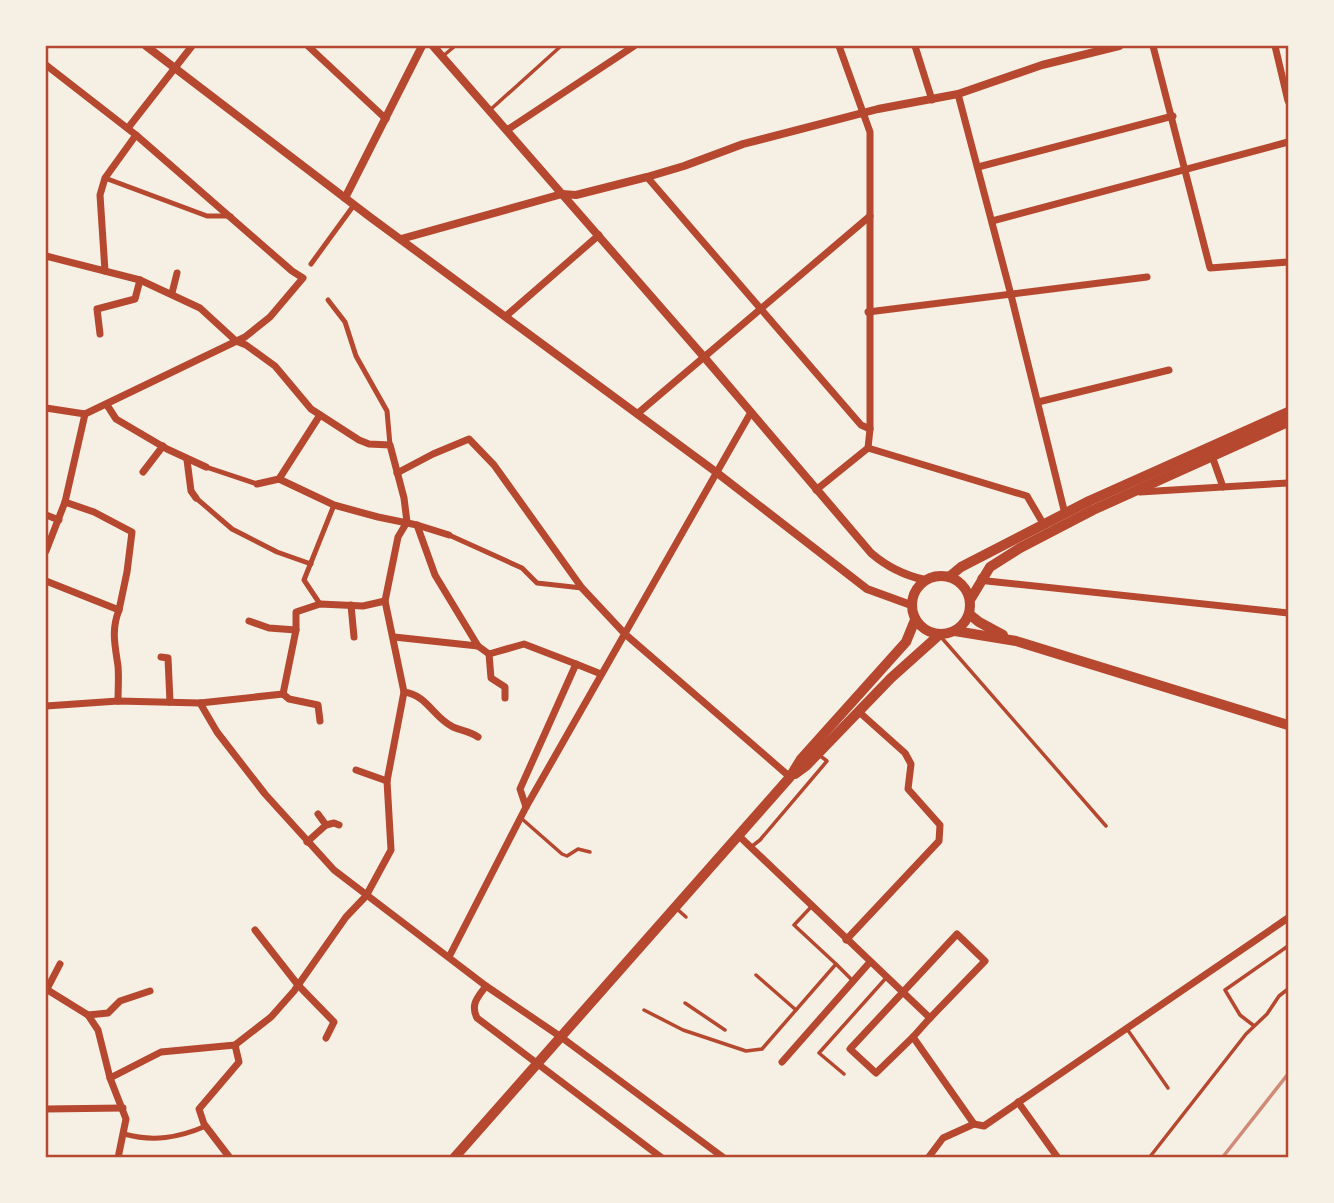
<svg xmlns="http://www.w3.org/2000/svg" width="1334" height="1203" viewBox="0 0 1334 1203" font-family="Jost,sans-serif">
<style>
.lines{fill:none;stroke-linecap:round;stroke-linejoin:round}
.service{stroke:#b5482f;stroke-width:3.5}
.pedestrian{stroke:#b5482f;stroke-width:5}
.minor{stroke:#b5482f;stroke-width:7}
.tertiary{stroke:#b5482f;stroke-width:8}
.secondary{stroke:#b5482f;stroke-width:10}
.primary{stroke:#b5482f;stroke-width:10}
.rail{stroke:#cf8b77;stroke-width:3.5}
.neatline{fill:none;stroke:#b5482f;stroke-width:2.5}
</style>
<rect width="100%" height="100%" fill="#f6efe4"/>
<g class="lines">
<g class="service">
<path d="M443,56L455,46"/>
<path d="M490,110L561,46"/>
<path d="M941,637L1106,826"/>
<path d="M521,818L562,854L567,856L578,849L590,852"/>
<path d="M751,847L760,840L827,761L819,755"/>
<path d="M677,909L686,917"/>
<path d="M836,964L852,980"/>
<path d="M756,975L796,1010"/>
<path d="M685,1003L725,1030"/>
<path d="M644,1010L683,1030L746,1051L762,1049L836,964L794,925L812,906"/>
<path d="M1253,1025L1240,1015L1225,990L1288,946"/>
<path d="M1127,1029L1168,1088"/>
<path d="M844,1074L819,1053L886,978"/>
<path d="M1149,1158L1246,1034L1267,1014L1279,996L1288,989"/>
</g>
<g class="pedestrian">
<path d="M105,178L207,216H231"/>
<path d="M311,264L354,205"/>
<path d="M328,300L345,322L356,356L387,411L390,445"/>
<path d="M206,467L257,484"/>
<path d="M196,498L232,529L277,552L311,564"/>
<path d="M449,535L522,568L537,583L582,588"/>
<path d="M320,604L304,580L334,505"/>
<path d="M124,1134C153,1142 178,1138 206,1126"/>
</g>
<g class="minor">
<path d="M308,46L386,119"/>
<path d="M915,46L932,100"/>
<path d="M1153,46L1210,268L1288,262"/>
<path d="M1275,46L1288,101"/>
<path d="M46,65L136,135L292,271L303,278L270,317L245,337L85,414"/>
<path d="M958,94L1011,295L1065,514"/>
<path d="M128,128L192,46"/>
<path d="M507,130L634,46"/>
<path d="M978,167L1173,116"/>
<path d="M647,177L861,425L870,429"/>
<path d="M992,221L1288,142"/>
<path d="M46,256L140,280L200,308L236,341L246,345L275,366L311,409L359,440L369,444L390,445L404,498L407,522L398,537L385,601L404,692L387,781L391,850L366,896L346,917L294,991L271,1017L235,1045L161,1052L110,1078"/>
<path d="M105,271L100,195L105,178L136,135"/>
<path d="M172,293L177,273"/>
<path d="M868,312L1147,277"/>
<path d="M506,316L599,235"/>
<path d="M100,334L97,309L135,299L140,280"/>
<path d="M1038,402L1169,370"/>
<path d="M107,405L116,419L167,449L206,467"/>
<path d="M46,408L85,414"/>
<path d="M637,414L870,216"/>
<path d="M868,448L1027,496L1044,525"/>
<path d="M1212,456L1223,487"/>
<path d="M187,460L191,491L196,498"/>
<path d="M143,472L163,446"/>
<path d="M397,473L433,454L469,439L494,465L582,588L625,634L790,777"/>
<path d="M279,479L320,415"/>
<path d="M257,484L279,479L334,505L378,517L417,525L449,535"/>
<path d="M816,490L868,448L870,429V132L839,46"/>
<path d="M1140,492L1288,483"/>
<path d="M65,502L94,512L132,532L127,572L119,610"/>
<path d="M46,515L59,520"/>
<path d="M417,525L435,575L478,646"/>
<path d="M46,551L65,502L85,414"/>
<path d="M981,578L987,581L1288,613"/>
<path d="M46,581L119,610C111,630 115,645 118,666C119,677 118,690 118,701"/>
<path d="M351,605L354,637"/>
<path d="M249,621L269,628L296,630"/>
<path d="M394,637L478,646L489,654L524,644L576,664"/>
<path d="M489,654L491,678L505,687V698"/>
<path d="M161,657L168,658L170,702"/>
<path d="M404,692C427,695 433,717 453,727C462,731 469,731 478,737"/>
<path d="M283,694L296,630V612L320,604L363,606L385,601"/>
<path d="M283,694L289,699L318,705L320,721"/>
<path d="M200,703L217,732L265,794L334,870L486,986L561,1037L724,1158"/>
<path d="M46,706L118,701L200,703L283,694"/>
<path d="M356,770L387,781"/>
<path d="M526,807L520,789L576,664L601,674"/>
<path d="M326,825L334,823L339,825"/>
<path d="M739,836L930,1018L913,1037L974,1124"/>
<path d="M307,842L326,825L318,814"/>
<path d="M255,930L298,985L334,1022L326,1038"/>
<path d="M846,940L939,841L940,825L908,789L911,764L905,753L858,711"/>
<path d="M449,957L526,807L750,414"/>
<path d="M486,986C478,997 470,1004 477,1018L662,1158"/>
<path d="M46,989L88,1015L98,1030L110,1078L126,1119L118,1158"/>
<path d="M47,989L60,964"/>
<path d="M88,1015L108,1013L120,1001L150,991"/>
<path d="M913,1037L876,1073L850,1049L957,934L985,961L930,1018"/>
<path d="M782,1062L870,962"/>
<path d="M1018,1102L1058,1158"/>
<path d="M46,1109L123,1108"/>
<path d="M230,1158L204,1124L199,1109L239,1062L235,1045"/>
<path d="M928,1158L943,1138L974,1124L984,1126L1288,918"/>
</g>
<g class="tertiary">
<path d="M146,46L370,217L716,472L867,589L911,605"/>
<path d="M433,46L704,357L871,553C887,567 903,575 925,580"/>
<path d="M345,198L422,46"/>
<path d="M401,239L562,194L576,195L647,177L684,166L743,144L878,109L958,94L1042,65L1119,46"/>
</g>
<g class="secondary">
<path d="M969,614L979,622L1003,635"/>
<path d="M955,631L1016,641L1288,725"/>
</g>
<g class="primary">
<circle cx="941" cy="605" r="29"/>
<path d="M949,577L961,567L1089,501L1288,412"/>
<path d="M970,600L990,567L1020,548L1093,510L1288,422"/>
<path d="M795,774L806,766L891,678L939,635"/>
<path d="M454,1158L790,777L801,759L906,642L915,620"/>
</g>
<path class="rail" d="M1222,1158L1288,1074"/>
</g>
<rect width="1334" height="1203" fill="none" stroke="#f6efe4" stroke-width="94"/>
<rect x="47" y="47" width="1240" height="1109" class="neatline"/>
</svg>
